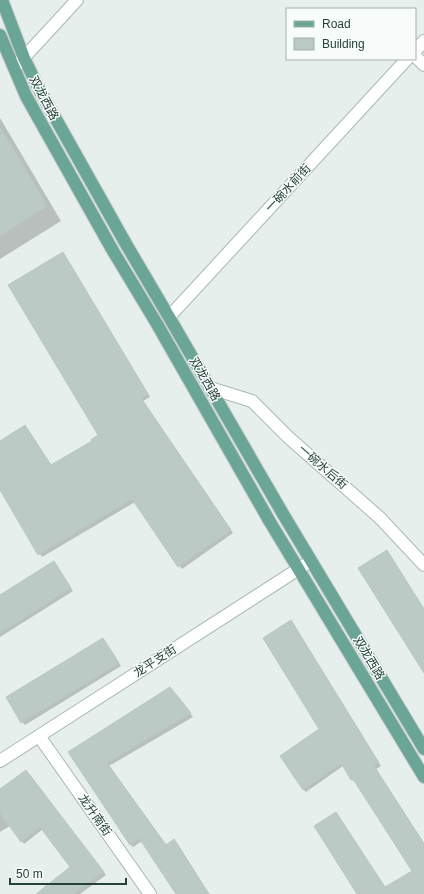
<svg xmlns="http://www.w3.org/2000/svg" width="424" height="894" viewBox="0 0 424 894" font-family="Helvetica,'Noto Sans SC',sans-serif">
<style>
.shadow{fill:#0003}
.building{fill:#bbcac4;stroke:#b8c9c2}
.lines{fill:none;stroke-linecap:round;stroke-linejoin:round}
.minor-casing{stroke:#a8b8b2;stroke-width:14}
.major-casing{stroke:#c2cac8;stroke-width:14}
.minor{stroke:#fff;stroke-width:12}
.major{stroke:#6aa596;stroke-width:12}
.labels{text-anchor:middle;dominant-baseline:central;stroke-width:3;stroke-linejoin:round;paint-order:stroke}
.street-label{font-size:12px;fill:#24423a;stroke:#f7fbf9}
</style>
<rect width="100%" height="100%" fill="#e6efeb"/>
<g class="shadow">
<path d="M0,118L61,221L0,259Z"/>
<path d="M65,256L150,397L143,401L233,533L182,569L135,502L42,557L0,488V442L25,426L52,466L94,441L99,436Z"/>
<path d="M387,551L424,609V671Z"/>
<path d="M54,562L73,591L0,637V596Z"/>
<path d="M293,624L381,766L376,769L424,843V894H359L336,813L385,888L413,871L356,782H355L352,780L343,766L306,792L303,789L321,729Z"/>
<path d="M103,639L121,666L25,725L22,722Z"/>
<path d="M173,691L193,717L109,766L167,846L174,841L177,843L209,894H177L142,841L133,847L130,844L70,753Z"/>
<path d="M28,774L106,875L80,894H37L71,868L43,829L24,844L10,826L0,832V791Z"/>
</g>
<g class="building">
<path d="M0,127L47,206L0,236Z"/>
<path d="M63,252L148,394L141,398L231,530L178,567L132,499L38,555L0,490V441L25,425L51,465L92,441L91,440L98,435L8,285Z"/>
<path d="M387,550L424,609V673L358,568Z"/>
<path d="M54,561L71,588L0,633V595Z"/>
<path d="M291,620L379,763L374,766L424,844V894H357L314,826L336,812L385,887L412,871L353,779L351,780L341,763L303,790L280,756L319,729L263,638Z"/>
<path d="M103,638L119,663L21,723L6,697Z"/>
<path d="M170,687L191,713L107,763L166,845L174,839L209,894H176L139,838L130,845L68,752Z"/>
<path d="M26,770L104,872L73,894H36L70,867L40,827L21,842L0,813V789Z"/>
</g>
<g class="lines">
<g class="minor-casing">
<g id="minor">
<path d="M415,51L424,41"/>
<path d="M415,56L424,65"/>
<path d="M18,64L77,0"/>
<path d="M169,317L407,59"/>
<path d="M210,388L252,401L288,437L380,518L424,565"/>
<path d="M39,736L150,894"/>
<path d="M0,761L311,561"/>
</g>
</g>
<g class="major-casing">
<g id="major">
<path d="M2,0L24,58L39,89L126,244L169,317L283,514L424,749"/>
<path d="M0,35L26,96L113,251L157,324L270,522L424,777"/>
</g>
</g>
<use href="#minor" class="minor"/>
<use href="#major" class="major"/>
</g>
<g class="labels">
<g class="street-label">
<text transform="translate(44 98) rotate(62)">双龙西路</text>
<text transform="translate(288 188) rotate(-47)">一碗水前街</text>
<text transform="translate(205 379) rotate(60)">双龙西路</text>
<text transform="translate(323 467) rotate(41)">一碗水后街</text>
<text transform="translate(369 658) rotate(59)">双龙西路</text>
<text transform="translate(155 661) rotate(-33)">龙平支街</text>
<text transform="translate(95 815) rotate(55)">龙升南街</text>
</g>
</g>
<rect x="286" y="8" width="130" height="52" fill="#f7fbf9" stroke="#a3b1ad"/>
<rect x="294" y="21" width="20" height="6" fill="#6aa596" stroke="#a3b1ad"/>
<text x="322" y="28" font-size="12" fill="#24423a">Road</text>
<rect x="294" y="38" width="20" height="12" fill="#bbcac4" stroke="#a3b1ad"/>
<text x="322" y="48" font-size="12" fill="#24423a">Building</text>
<path d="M10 878v6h116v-6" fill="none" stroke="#24423a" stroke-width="2"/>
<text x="16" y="878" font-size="12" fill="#24423a" stroke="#f7fbf9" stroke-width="3" paint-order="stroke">50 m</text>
</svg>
